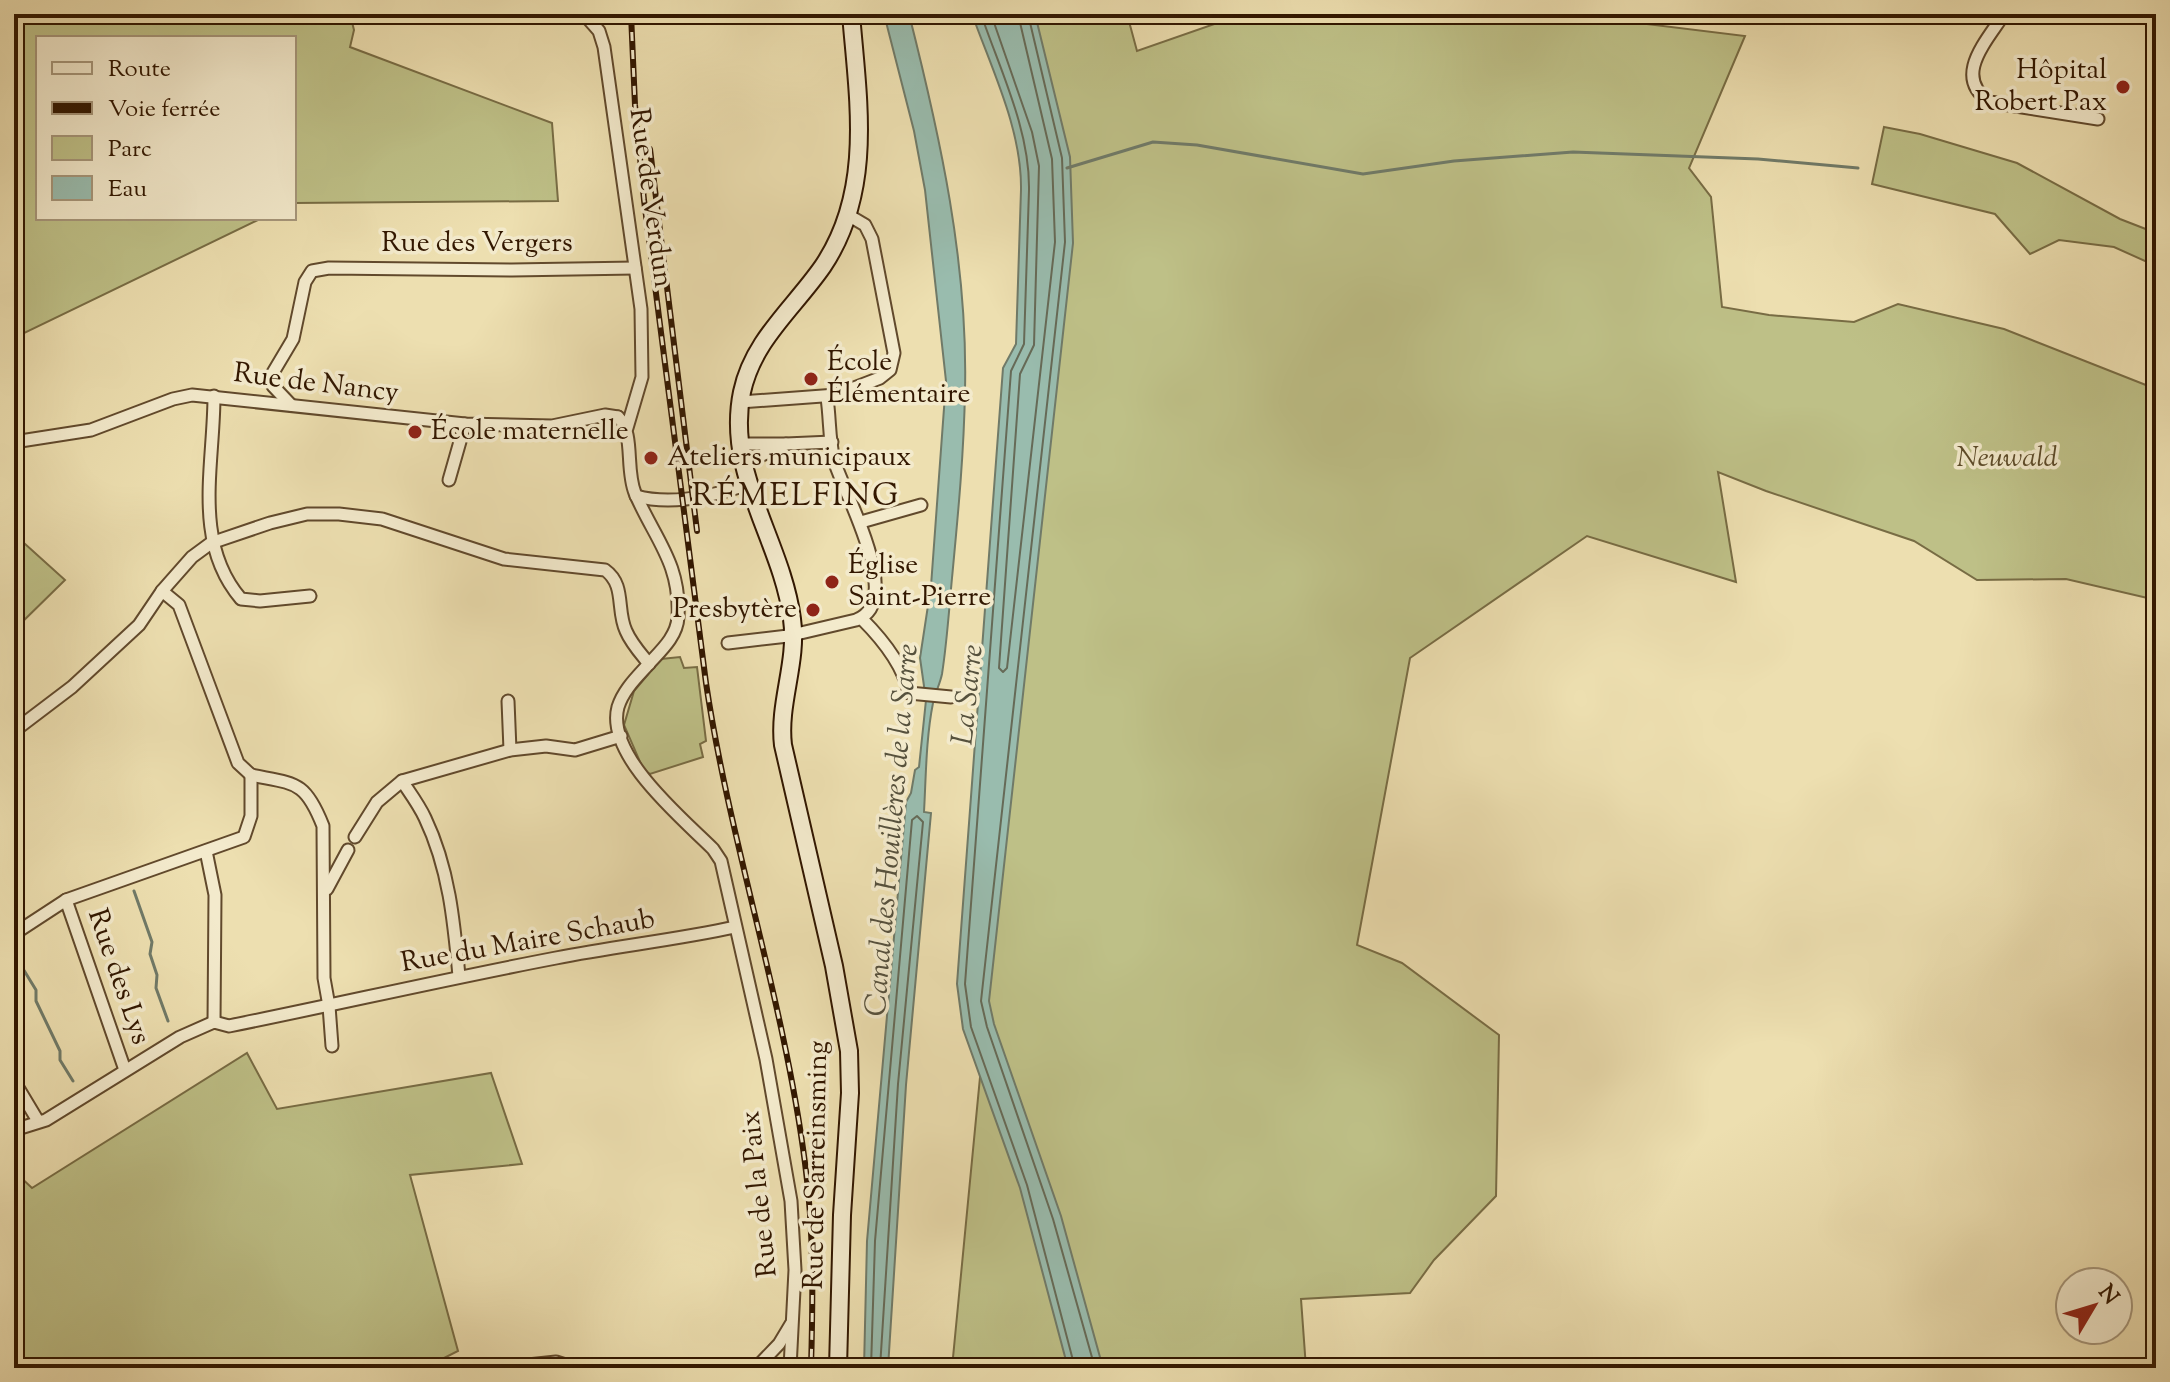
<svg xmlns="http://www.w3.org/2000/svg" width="2170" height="1382" viewBox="0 0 2170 1382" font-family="'Sorts Mill Goudy',serif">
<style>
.green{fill:#bec087;stroke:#786c44;stroke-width:2}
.water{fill:#99bcae;stroke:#707a68;stroke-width:2}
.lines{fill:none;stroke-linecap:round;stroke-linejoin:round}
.shore{stroke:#666a57;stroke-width:2}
.stream{stroke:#707a68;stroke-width:3}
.street-casing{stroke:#61492c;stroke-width:15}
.secondary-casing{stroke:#321700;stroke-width:20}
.street{stroke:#f3eacc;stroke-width:11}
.secondary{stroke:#f3eacc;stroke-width:16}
.rail-casing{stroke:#321700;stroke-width:6}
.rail{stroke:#f3eacc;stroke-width:3;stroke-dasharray:9;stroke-linecap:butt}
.poi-dot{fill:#8f2418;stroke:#f3eacc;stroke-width:3}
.labels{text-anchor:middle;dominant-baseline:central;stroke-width:7;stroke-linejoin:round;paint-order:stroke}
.poi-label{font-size:28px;fill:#321700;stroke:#f3eacc;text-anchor:start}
.street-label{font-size:28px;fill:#321700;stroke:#f3eacc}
.park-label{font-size:28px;font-style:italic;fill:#5c4a28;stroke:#f3eacc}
.water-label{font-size:30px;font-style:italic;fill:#56513d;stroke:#f3eacc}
.quarter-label{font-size:32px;letter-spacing:2px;fill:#321700;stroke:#f3eacc}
</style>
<rect width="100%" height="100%" fill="#eddfb0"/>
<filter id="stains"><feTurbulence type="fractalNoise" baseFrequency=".0025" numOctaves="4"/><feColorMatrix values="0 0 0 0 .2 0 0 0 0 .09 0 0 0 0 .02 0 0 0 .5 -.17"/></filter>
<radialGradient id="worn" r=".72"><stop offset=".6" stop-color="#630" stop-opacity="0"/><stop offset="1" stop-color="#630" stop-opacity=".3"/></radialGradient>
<g class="green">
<path d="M14,14H350L354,30L350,47L552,123L558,201L294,203V38H38V218H262L14,338Z"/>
<path d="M1018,14H1127L1137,51L1243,14H1565L1745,36L1689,168L1711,197L1722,307L1769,315L1854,322L1898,304L2004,329L2156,389V600L2066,579L1977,580L1914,541L1766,491L1718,472L1736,582L1587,536L1410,658L1357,945L1402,963L1499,1035L1496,1196L1434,1260L1410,1293L1301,1299L1306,1368H952L999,880L1069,234Z"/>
<path d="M1884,127L1920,134L2017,163L2120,219L2156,233V266L2114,247L2059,240L2030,254L1995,214L1872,184Z"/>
<path d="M14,534L65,580L14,630Z"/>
<path d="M680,657L684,668L697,667L706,741L700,744L703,757L650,774L644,771L624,725L634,691L661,659Z"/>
<path d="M247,1053L277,1109L491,1073L522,1164L410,1175L458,1351L442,1359L446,1368H14V1171L32,1188Z"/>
</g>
<g class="water">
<path d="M884,14H909C940,136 968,263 965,390C964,453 958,515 952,578C949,610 947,642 942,674C940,684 935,693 933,703C926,738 926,776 924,812L931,813L906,1085L888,1368H864L867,1241L906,802L911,793L915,770L919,767L926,700L920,658L931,586L946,381L925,190L914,131Z"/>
<path d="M972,14H1035L1070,157L1073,243L989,1001L994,1024L1061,1216L1103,1368H1068L1020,1188L963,1029L957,984L1003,368L1016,344L1021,190C1022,130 992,70 972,14Z"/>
</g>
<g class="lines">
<g class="shore">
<path d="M981,14C1000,70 1030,130 1029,190L1024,344L1011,371L965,984L971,1027L1027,1185L1075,1368"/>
<path d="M991,14L1032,132L1039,166L1034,345L1020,374L999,668L1003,672L1007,668L1055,242L1052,159L1018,14"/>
<path d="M1028,14L1062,158L1065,242L981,1001L987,1027L1053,1219L1095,1368"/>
<path d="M871,1368L875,1241L912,820L917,816L923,822L898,1084L880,1368"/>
</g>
<g class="stream">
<path d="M1067,168L1153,142L1197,145L1363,174L1454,161L1573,152L1758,159L1858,168"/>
<path d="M134,891L152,942L150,954L157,975L156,988L168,1021"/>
<path d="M14,954L36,990V1001L60,1051V1060L73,1081"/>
</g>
<g class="street-casing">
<g id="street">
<path d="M584,14L599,31L604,47L641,309L642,377L627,428"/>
<path d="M2004,14C1986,42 1952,77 1990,102L2098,119"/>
<path d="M214,396C214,465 192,542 241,599L260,601L310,596"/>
<path d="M740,402L836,395L880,378L890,370L894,353L872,239L865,225L848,215"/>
<path d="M291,405L273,386L271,376L293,339L305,282L312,271L329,268L512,270L635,268"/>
<path d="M618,417C635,433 625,469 635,493C654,538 681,563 678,617C677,638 658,653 646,667C635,679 623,691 618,707C605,755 683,819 713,849L721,861L766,1059L791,1201L795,1270L790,1368"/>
<path d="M14,442L91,430L173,399L192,395L465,424L552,426L605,415L618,417"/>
<path d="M739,444H786L742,464"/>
<path d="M786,444L832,442"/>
<path d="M449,480L465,424"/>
<path d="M636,496C672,506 714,496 748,484"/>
<path d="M861,522L921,505"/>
<path d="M162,591L179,605L238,763L251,775"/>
<path d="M862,619C882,639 903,664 909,693L951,697"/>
<path d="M728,643L788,636L856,620C907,602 842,490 834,460C829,441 830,418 827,398"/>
<path d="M508,701L510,750"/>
<path d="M14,731L72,687L139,625L162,591L192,557L211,543L270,523L307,514H339L382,519L504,559L605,570C626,585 616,610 626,631C631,643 641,654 649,664"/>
<path d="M251,775C295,784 305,780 323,826L324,978L329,1006L332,1046"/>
<path d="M402,781C410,793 419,805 425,818C449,868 454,922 459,976"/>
<path d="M355,837L377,802L402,781L510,750L546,746L575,750L621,736"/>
<path d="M206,851L215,895L214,1022"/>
<path d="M327,889L348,850"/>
<path d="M66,900L125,1070"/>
<path d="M14,934L66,900L244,837L251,816V775"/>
<path d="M14,1081L38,1121"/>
<path d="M14,1130L46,1120L180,1037L214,1022L229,1026C338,1004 446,979 556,958C616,946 676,940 735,927"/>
<path d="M500,1368L556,1362L575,1368"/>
<path d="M756,1368L779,1344L791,1324"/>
</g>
</g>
<g class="secondary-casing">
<path id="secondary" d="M838,1368L842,1215L850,1093L849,1051L834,966L783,745C778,703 798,662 792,619C782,541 725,474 742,392C753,340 794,308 823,266C874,190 858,100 851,14"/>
</g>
<use href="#street" class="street"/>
<use href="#secondary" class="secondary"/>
<g class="rail-casing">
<g id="rail">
<path d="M631,14L635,105L644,200L706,683C730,844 784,1000 805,1163C814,1231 813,1299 811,1368"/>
<path d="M650,149L697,531"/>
</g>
</g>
<use href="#rail" class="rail"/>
</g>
<g class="poi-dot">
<circle cx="2123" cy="87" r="8"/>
<circle cx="811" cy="379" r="8"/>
<circle cx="415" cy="432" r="8"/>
<circle cx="651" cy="458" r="8"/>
<circle cx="832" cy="582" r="8"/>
<circle cx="813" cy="610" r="8"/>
</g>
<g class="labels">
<g class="poi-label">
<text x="2107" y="71" text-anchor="end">Hôpital<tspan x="2107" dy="32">Robert Pax</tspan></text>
<text x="827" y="363">École<tspan x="827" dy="32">Élémentaire</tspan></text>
<text x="431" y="432">École maternelle</text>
<text x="667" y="458">Ateliers municipaux</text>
<text x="848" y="566">Église<tspan x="848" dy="32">Saint-Pierre</tspan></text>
<text x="797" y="610" text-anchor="end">Presbytère</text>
</g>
<g class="street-label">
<text transform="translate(650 198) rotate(82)">Rue de Verdun</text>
<text x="477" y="244">Rue des Vergers</text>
<text transform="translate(316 384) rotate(7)">Rue de Nancy</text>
<text transform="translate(528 942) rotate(-10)">Rue du Maire Schaub</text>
<text transform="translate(118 977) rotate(71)">Rue des Lys</text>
<text transform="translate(817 1165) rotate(-89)">Rue de Sarreinsming</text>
<text transform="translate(760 1194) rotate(-96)">Rue de la Paix</text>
</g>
<g class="park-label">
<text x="2007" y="459">Neuwald</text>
</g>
<g class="water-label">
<text transform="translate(969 695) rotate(-84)">La Sarre</text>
<text transform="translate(893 830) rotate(-85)">Canal des Houillères de la Sarre</text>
</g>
<g class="quarter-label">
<text x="796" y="497">RÉMELFING</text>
</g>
</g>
<rect width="2170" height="1382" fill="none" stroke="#eddfb0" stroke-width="48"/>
<rect x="16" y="16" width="2138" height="1350" fill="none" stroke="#321700" stroke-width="4"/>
<rect x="24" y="24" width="2122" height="1334" fill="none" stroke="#321700" stroke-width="2"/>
<rect x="36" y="36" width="260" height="184" fill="#f3eacc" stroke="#a6967a" stroke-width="2"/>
<rect x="52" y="62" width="40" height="12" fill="#f3eacc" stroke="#a6967a" stroke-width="2"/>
<text x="108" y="76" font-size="24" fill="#321700">Route</text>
<rect x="52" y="102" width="40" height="12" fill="#321700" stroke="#a6967a" stroke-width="2"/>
<text x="108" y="116" font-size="24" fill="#321700">Voie ferrée</text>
<rect x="52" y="136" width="40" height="24" fill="#bec087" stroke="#a6967a" stroke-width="2"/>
<text x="108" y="156" font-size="24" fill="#321700">Parc</text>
<rect x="52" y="176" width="40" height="24" fill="#99bcae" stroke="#a6967a" stroke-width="2"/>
<text x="108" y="196" font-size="24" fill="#321700">Eau</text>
<g transform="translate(2094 1306) rotate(52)"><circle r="38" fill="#f3eacc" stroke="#a6967a" stroke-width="2"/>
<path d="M0-6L14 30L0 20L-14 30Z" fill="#8f2418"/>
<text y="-12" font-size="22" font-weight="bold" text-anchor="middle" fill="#321700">N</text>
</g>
<rect width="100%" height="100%" filter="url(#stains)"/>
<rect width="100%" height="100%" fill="url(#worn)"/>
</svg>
